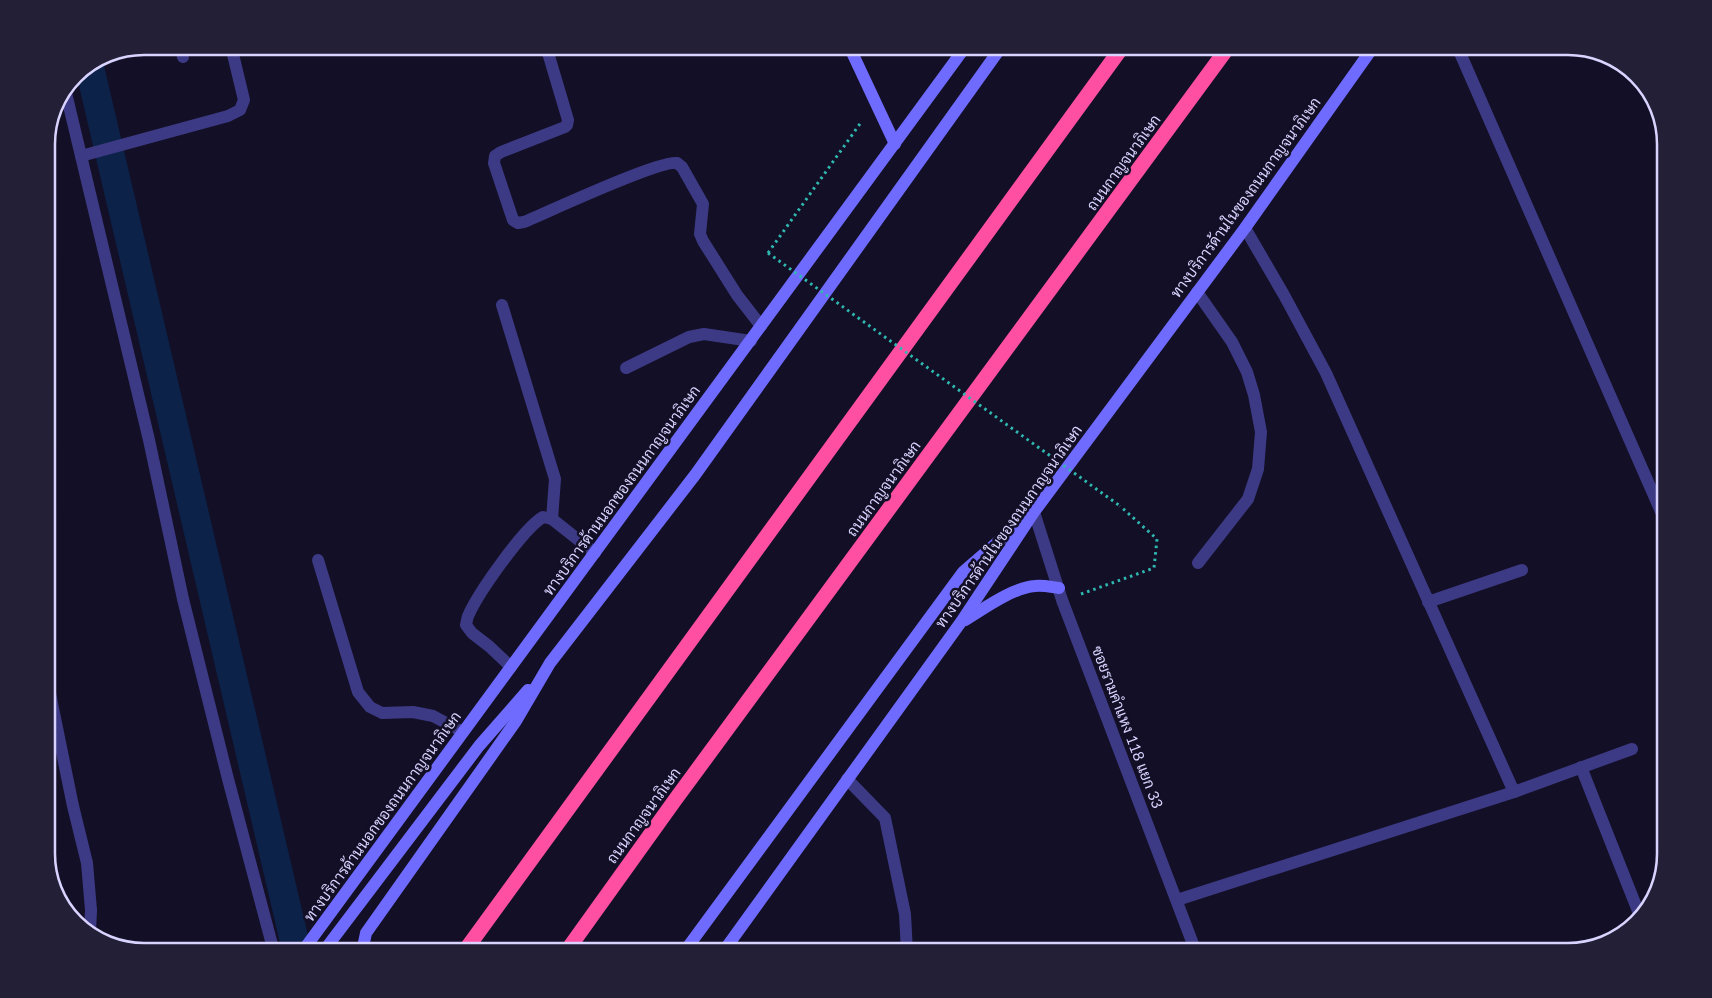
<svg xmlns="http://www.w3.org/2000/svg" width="1712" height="998" viewBox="0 0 1712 998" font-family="Lato,Sarabun,sans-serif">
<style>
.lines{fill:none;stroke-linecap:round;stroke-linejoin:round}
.canal{stroke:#0c2248;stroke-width:29}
.path{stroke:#2fb8b0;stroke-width:3;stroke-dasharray:2.5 4;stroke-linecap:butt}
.lane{stroke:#3d3a85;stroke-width:12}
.street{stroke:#3d3a85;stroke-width:12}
.secondary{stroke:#6f6bff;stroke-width:12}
.highway{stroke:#ff4fa3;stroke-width:15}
.path-bridge{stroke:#2fb8b0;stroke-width:3;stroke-dasharray:2.5 4;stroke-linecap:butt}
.labels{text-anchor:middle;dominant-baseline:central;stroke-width:5;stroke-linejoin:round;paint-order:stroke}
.street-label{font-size:15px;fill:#d9d4ff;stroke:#130f26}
.rim{fill:none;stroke:#d9d4ff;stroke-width:2.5}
</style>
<rect width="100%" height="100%" fill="#130f26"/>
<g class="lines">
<path class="canal" d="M89,65L297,952"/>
<g class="path">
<path d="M768,253L862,121"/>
<path d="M1081,594L1154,568L1157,539L1120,506"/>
</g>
<g class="lane">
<path d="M180,46L183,57"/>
<path d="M1197,292L1232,342L1247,372L1254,395L1261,432L1258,469L1248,499L1198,563"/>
<path d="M502,305L555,479L552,519"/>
<path d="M511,667L490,647L472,633L466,625C467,621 467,617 469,614C479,592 523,529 543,517L552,519L595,553"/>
<path d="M46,674L73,806L87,863L91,910L90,933"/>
<path d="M847,779L885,818L905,914L907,952"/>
</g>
<g class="street">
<path d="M546,46L568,120L567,125L565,127L501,152L495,156L494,163L513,220L518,223L524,222C548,212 659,160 677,163L682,167L703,204L700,234L703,241L737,295L761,326"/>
<path d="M1457,46L1666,523"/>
<path d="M65,89L149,440L183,599L228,779L274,952"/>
<path d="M81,156L228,116L240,110L244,100L231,46"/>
<path d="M1245,228L1284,295L1326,373L1514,792"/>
<path d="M626,368L689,337L704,334L751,341"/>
<path d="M1034,512L1062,600L1196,952"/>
<path d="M318,560L358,692L370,707L382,713L413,712L433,716L463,732"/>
<path d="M1428,602L1522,570"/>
<path d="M1581,767L1640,916"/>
<path d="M1177,900L1514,792L1632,749"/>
</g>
<g class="secondary">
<path d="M849,46L895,144"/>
<path d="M965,620C985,608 1012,588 1035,586C1043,585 1051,587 1059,588"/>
<path d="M302,952L966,46"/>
<path d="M323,952L479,746L528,690"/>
<path d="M362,952L366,933L516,721L550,663L695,475L1002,46"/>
<path d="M684,952L963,572L1022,521"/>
<path d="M723,952L961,622L1034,512L1245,228L1374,46"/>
</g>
<g class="highway">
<path d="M464,952L1123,46"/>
<path d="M566,952L675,800L1229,46"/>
</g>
<path class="path-bridge" d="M768,253L1120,506"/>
</g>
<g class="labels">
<g class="street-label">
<text transform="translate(1123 162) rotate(-54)">ถนนกาญจนาภิเษก</text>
<text transform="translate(1245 197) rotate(-54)">ทางบริการด้านในของถนนกาญจนาภิเษก</text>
<text transform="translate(883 488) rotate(-54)">ถนนกาญจนาภิเษก</text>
<text transform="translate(621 490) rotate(-54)">ทางบริการด้านนอกของถนนกาญจนาภิเษก</text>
<text transform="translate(1008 526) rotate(-55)">ทางบริการด้านในของถนนกาญจนาภิเษก</text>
<text transform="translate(1128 727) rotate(69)">ซอยรามคำแหง 118 แยก 33</text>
<text transform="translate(643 815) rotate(-54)">ถนนกาญจนาภิเษก</text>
<text transform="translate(382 816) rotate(-54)">ทางบริการด้านนอกของถนนกาญจนาภิเษก</text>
</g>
</g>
<path d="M0 0H1712V998H0ZM144 55H1568A89 89 0 0 1 1657 144V854A89 89 0 0 1 1568 943H144A89 89 0 0 1 55 854V144A89 89 0 0 1 144 55Z" fill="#231f37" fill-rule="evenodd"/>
<path class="rim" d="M144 55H1568A89 89 0 0 1 1657 144V854A89 89 0 0 1 1568 943H144A89 89 0 0 1 55 854V144A89 89 0 0 1 144 55Z"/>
</svg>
